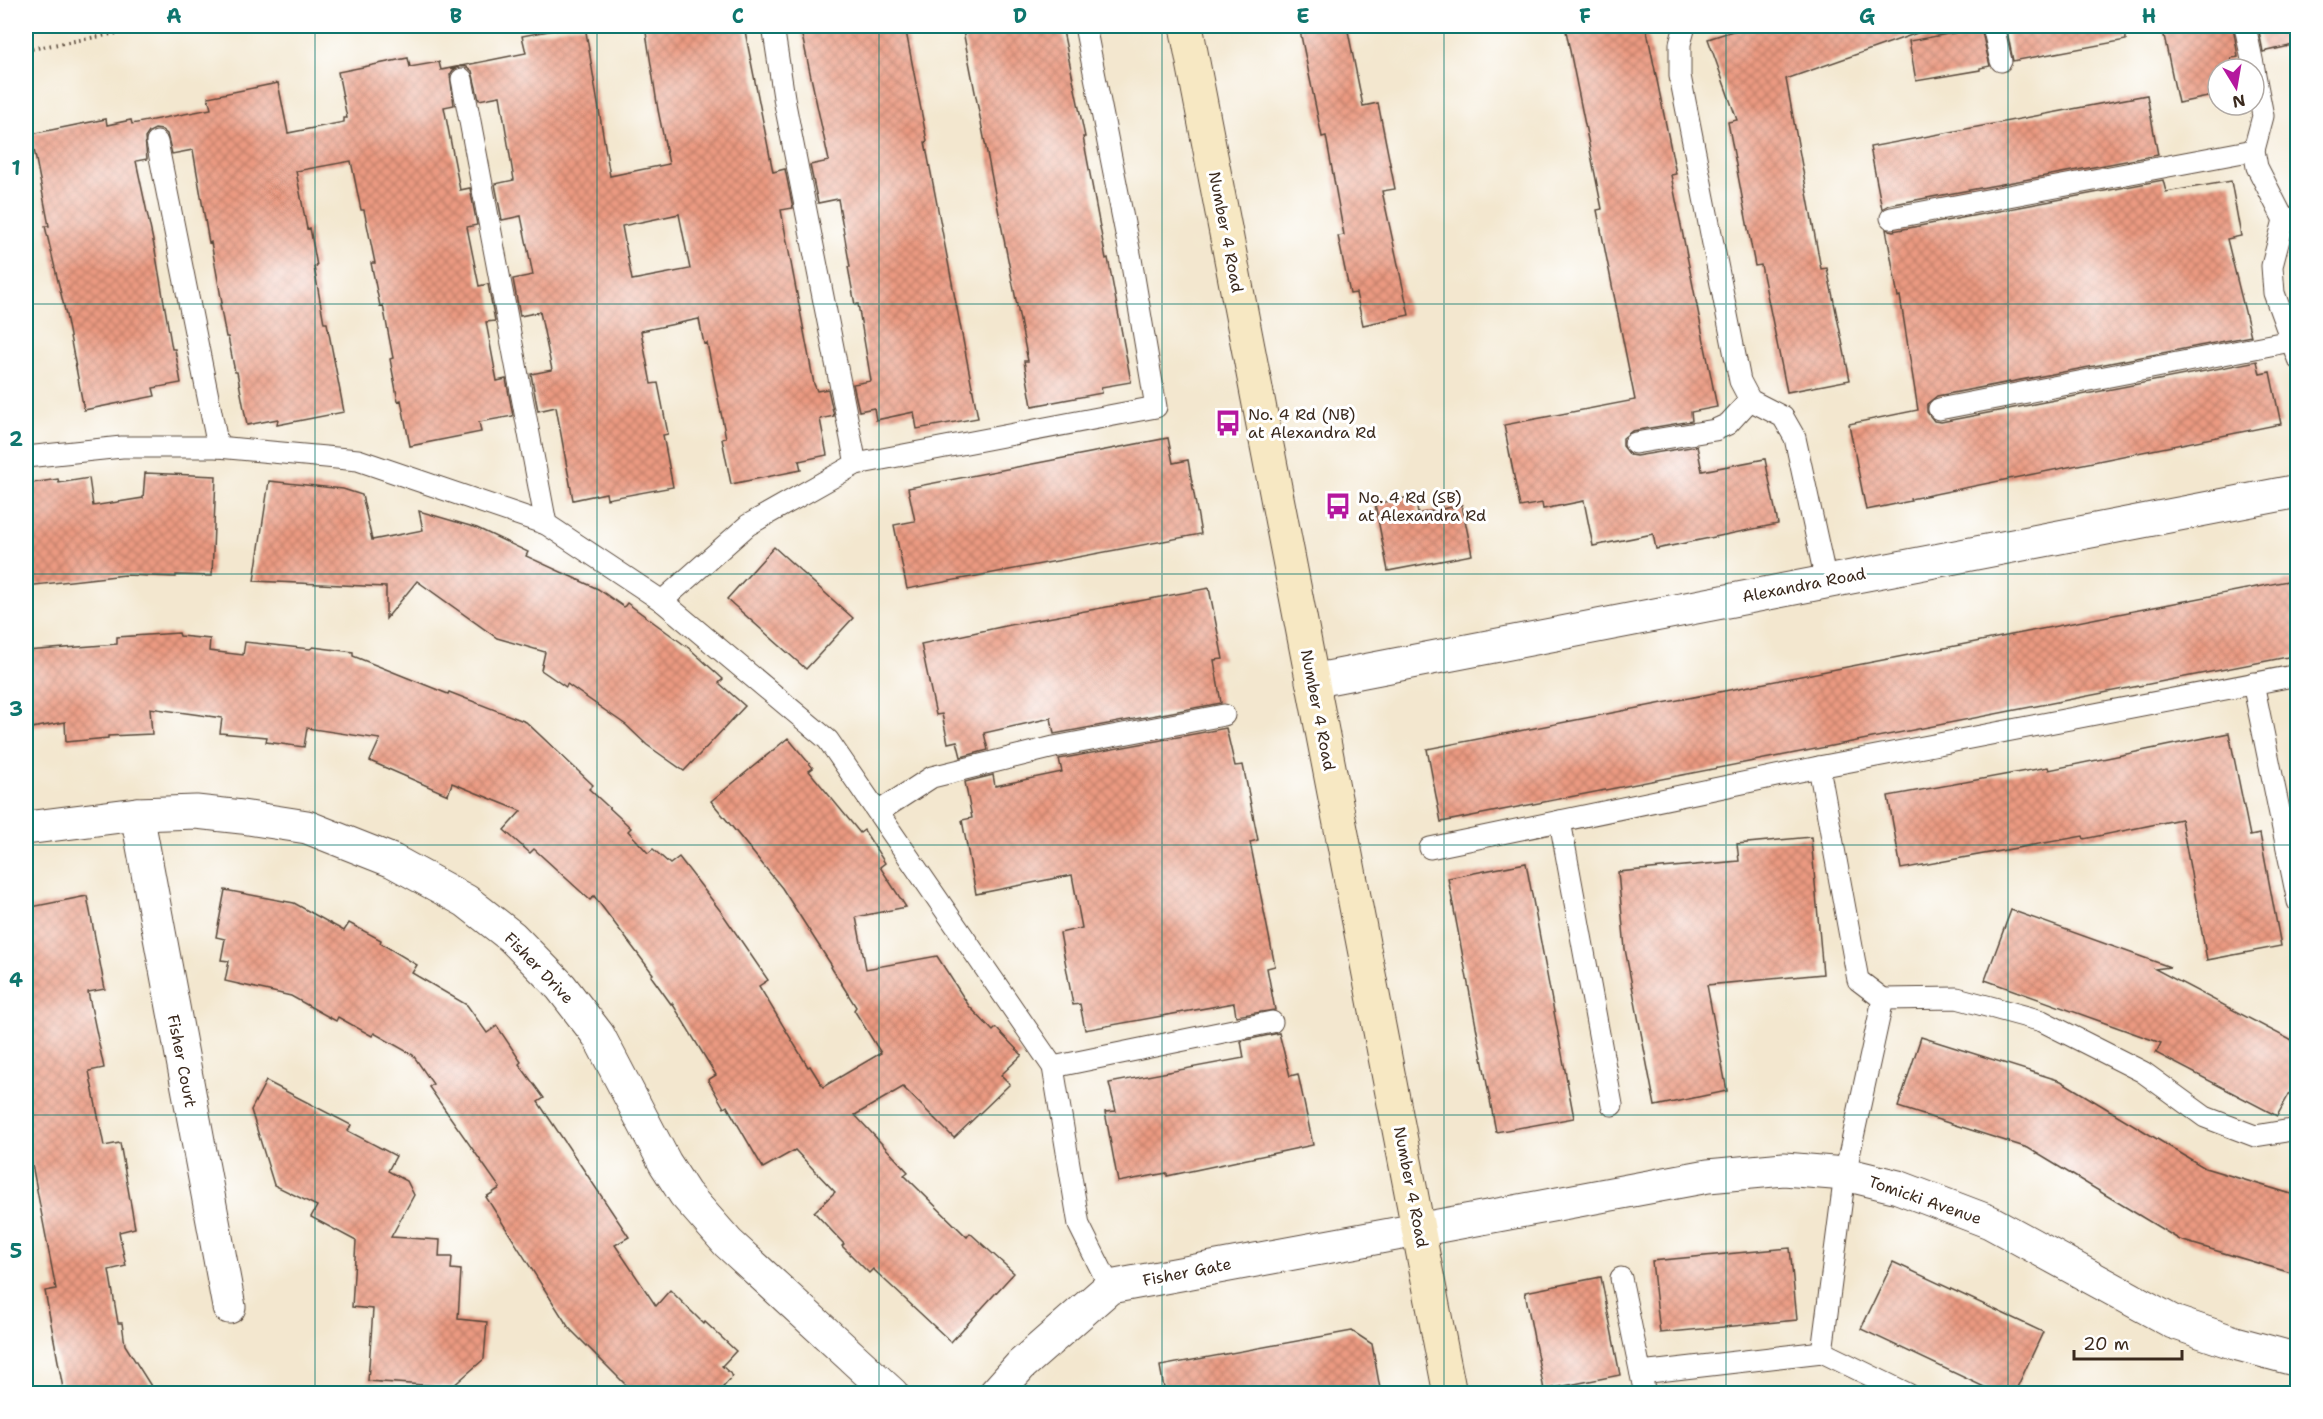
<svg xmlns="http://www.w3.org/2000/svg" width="2323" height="1419" viewBox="0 0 2323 1419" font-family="'Shantell Sans',sans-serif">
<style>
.building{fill:url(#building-cross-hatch);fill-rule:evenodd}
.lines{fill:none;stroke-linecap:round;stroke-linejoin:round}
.lane-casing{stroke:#574639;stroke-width:23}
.street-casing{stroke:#574639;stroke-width:35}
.secondary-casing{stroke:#574639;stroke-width:35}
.path{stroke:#574639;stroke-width:4;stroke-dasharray:1.5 4.5;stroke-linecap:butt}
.lane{stroke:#fff;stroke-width:21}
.street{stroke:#fff;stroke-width:33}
.secondary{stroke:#f7e8c3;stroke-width:33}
.grid{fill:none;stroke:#0f766e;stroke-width:1.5;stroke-opacity:0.55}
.labels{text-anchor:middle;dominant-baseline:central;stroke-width:6;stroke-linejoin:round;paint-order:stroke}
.street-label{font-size:16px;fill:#3b2a1e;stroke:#fff}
.poi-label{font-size:16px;fill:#3b2a1e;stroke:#fff;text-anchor:start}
.neatline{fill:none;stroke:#0f766e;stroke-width:2}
.grid-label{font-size:20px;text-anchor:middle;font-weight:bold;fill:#0f766e}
</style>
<defs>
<pattern id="building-cross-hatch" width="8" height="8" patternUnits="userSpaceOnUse" patternTransform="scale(1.5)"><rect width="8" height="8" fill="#eb9a81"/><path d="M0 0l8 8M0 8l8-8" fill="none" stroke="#c07e69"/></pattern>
</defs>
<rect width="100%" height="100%" fill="#fff"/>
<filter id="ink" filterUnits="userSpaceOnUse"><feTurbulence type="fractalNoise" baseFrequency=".0167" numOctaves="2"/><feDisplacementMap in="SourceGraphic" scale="12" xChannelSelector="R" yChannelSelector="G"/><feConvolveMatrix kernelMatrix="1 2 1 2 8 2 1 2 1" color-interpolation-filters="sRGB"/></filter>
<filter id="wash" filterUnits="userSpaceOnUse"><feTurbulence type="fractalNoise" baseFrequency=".008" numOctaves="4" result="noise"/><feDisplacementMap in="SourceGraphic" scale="24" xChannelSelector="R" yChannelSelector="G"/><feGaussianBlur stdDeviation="1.35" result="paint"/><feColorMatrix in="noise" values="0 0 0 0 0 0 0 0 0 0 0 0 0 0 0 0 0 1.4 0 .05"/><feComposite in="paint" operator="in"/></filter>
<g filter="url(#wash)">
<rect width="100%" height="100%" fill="#f3e7cf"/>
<g id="blocks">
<g class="building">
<path d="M575,26H585L610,176L669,164L658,110L645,26H744L773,172L785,169L793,208L781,210L814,384L817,391L828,389L834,416L820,419L827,455L799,461L801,470L731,484L722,439L726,438L707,343L704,344L699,319L641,331L651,384L658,383L668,434L663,435L673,487L607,499L606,493L573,500L556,407L538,411L531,374L552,370L540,312L520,316L513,279L533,275L521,216L502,220L495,184L514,180L500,96L479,100L472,71L467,67L460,66L453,70L450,75L454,105L444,107L460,190L470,188L477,225L467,227L479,286L488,284L495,321L486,322L497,381L506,379L513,416L479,422L481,432L410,446L401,400L398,401L390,359L393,358L383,305L380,306L371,263H375L364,210H361L351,161L296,171L307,229L310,228L317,266L314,267L324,323H327L344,412L277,425L278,419L247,425L237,372H235L228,337H226L220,304L222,303L211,242L209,243L193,150L172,154L167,134L162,130L155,129L149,132L145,138L147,159L136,161L155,250L172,349H175L181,383L153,388L155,396L84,410L66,315L45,226H49L31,134L106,119L107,125L131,120L132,124L211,109L208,97L278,83L288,133L344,122V118H347L338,72L408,58L410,67L439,62L441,70L526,53L522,36ZM679,214L690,269L632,280L622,226Z"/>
<path d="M800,26H905L927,141L925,142L978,418L917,429L914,412L876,420L874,408L859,411L853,384L871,381L858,304L855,305L848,267H850L838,199L818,203L810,165L829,161Z"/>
<path d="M962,26H1062L1085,137H1083L1106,259L1108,258L1131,382L1101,387L1102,393L1032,406L1024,361H1028Z"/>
<path d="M1299,26H1347L1363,106L1378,103L1395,189L1382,191L1409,315L1363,325L1356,293L1350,294L1338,236L1344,235L1326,136L1322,137Z"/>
<path d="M1565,26H1646L1676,174L1671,175L1717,407L1691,412L1692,421L1632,431L1623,438V446L1630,455L1636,456L1697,446L1702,471L1765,459L1778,524L1656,549L1653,534L1593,546L1584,501L1543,509L1542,503L1520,507L1504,425L1635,400L1597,210L1602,209Z"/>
<path d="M1748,26H1925L1926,30L1786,79L1821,269L1827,268L1850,380L1787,392L1761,265L1755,266L1728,122L1737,120L1708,39Z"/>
<path d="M2006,26H2125L2126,40L2013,61Z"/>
<path d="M2162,26H2233L2238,57L2231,58L2233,69H2218V95L2178,103Z"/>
<path d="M2258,26H2298V44L2263,52Z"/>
<path d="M1981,28L1990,66L1980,68V70L1916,81L1909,41Z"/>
<path d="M2147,95L2158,155L1889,205L1882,209L1870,147Z"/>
<path d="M2163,180L2166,192L2231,181L2241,236L2227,239L2251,336L1937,396L1927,404V412L1934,421L1941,422L2257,361L2260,374L2270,372L2281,424L1910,499L1911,501L1866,510L1849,424L1918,410L1900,296L1898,297L1886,229L1893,231Z"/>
<path d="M1168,438L1173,463L1188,460L1201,534L907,589L894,525L915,521L908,488Z"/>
<path d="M145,473L216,476L212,576L176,575V577L125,575L26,586V484L58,479L59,483L89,478L93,506L143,498Z"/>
<path d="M269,481L343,489L362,495L372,540L423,530L419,511L477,528L528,552L526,556L598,589L624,607L627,603L690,649L723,679L719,683L745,706L684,771L647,745L626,725L567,684L566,687L541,670L545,652L497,638L417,581L386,619V587L254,581Z"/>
<path d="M1415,496L1418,514L1462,505L1472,555L1388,571L1375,504Z"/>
<path d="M774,547L853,618L806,669L727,599Z"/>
<path d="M2298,579V655L1441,822L1427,749Z"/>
<path d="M1209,588L1223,659L1214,660L1221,703L1054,734L1051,718L984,733L988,750L961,757L957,741L948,743L942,714L936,715L921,644L1015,624Z"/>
<path d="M179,633L180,636L210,639L209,651L243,655L245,642L310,649L313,647L353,652V656L448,694L449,692L526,722L593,785L589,789L631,828L628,831L648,853L653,849L670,864L679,857L722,913L768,980L759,986L808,1067L810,1066L823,1087L881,1053L854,1010L856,1007L831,967L832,966L782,888L711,801L788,738L813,768L809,771L860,833L864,830L885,863L880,867L906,907L856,917L866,969L937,956L969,1006L993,1031L996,1028L1022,1055L1001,1075L1010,1084L954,1138L903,1087L855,1115L908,1172L904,1175L967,1237L970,1233L1014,1273L951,1342L873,1269L869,1273L842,1246L844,1244L814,1212L835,1192L795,1150L763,1168L727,1106L724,1108L708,1080L716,1075L672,1003L671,1004L651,976L653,974L594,896L590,900L534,849L530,853L504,830L521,811L452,783L448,795L370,761L380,739L307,728L304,747L266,742L267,737L220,733L222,718L150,708L152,734L108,736V738L66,742L65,722L26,729V651L117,644V637Z"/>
<path d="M1226,728L1235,766L1243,765L1258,840L1250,842L1275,966L1267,968L1275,1010L1236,1016L1234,1003L1085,1030L1080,1004L1073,1005L1060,933L1082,928L1072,875L976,894L962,820L972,818L965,782L993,775L995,786L1062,772L1059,759Z"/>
<path d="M2229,733L2250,836L2260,834L2281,946L2207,960L2181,819L2084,839L2083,836L1901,869L1888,796L2048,767L2049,770Z"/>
<path d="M1811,837L1823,974L1707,985L1727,1091L1655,1106L1625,949L1618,872L1739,861L1737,844Z"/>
<path d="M1526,863L1574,1118L1496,1132L1448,878Z"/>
<path d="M225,890L294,903L344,931L349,923L381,940L380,943L417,965L412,973L467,1005L487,1033L497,1026L521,1062L519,1064L544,1098L538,1102L629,1237L615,1245L656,1306L670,1290L704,1324L705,1322L736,1351L722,1366L733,1376L717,1394H635L569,1328L486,1197L500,1188L429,1087L433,1084L413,1055L374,1033L372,1036L338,1017L336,1021L291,996L225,981L229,961L221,960L225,939L216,937Z"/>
<path d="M87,896L105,989L88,992L104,1068L89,1071L104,1146L120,1143L135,1228L119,1232L126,1266L109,1270L118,1323H122L125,1345L156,1394H64L45,1291L56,1289L26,1133V908Z"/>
<path d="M2011,910L2170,967L2155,969L2298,1044V1078L2277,1116L2156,1053L2161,1043L1985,980Z"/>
<path d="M1279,1033L1290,1076L1298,1074L1313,1145L1167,1176V1173L1118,1182L1105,1112L1116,1111L1109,1083L1244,1058L1241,1041Z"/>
<path d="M1921,1037L2061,1081L2205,1168L2298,1196V1275L2180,1240L2028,1148L1898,1107Z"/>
<path d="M266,1081L351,1125L348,1131L396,1156L388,1171L407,1181L414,1195L391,1237L440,1240L439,1257H452L451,1269L461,1270L458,1319L487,1322L484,1359L452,1387L368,1381L373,1309L352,1307L356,1241L311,1217L317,1206L274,1185L251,1110Z"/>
<path d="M1790,1248L1797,1320L1660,1333L1652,1261Z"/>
<path d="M1893,1262L2043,1332L2014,1394H1999L1861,1329Z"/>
<path d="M1601,1277L1620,1375L1544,1390L1525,1292Z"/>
<path d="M1352,1331L1372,1344L1381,1394H1165L1160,1366Z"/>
</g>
</g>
</g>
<g filter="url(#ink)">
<use href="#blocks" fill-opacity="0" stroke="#574639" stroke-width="1.5"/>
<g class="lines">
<g class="lane-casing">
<g id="lane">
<path d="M773,26L785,104L856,464"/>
<path d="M1685,26L1680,44V76L1740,381L1750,400L1783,417L1795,438L1826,581"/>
<path d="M1993,26L2001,61"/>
<path d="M2245,26L2254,69"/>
<path d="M2254,70L2263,116L2254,150L2257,167L2284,220"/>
<path d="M462,79L546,524"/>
<path d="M157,142L218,447"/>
<path d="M2298,217L2284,220L2272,266L2274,293L2298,359"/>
<path d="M1891,218L2254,150"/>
<path d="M1939,409L2291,341"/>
<path d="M1635,443L1715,430L1728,424L1750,400"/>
<path d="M26,457L122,447H218L358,460L546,524L662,601L828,740L1053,1067L1079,1225L1110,1287"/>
<path d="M662,601L748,525L856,464L1156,407L1131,259L1085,26"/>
<path d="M2253,683L2298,902"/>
<path d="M1819,767L1858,980L1883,999L1845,1174L1822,1352L1908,1394"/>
<path d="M878,812L932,777L1054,747L1224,715"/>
<path d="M1560,821L1612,1105"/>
<path d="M1430,848L1819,767L2298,675"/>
<path d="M1883,999L1957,998L2042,1021L2143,1072L2205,1117L2255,1136L2298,1129"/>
<path d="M1053,1067L1272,1022"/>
<path d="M1621,1278L1645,1394"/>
<path d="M1641,1373L1822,1352"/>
</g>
</g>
<g class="street-casing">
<g id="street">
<path d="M1312,681L2298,491"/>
<path d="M137,814L229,1307"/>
<path d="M26,828L137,814L196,812L242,817L307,827L393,861L466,901L512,937L561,987L598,1035L665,1163L685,1194L728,1243L892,1394"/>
<path d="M995,1394L1021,1365L1110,1287L1708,1176L1784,1169L1845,1174L1898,1187L1990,1222L2173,1322L2235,1343L2298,1360"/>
</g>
</g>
<g class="secondary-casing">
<path id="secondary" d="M1186,26L1450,1394"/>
</g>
<g class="path">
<path d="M26,50L155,26"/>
<path d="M2294,526L2298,542"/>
</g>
<use href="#lane" class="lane"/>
<use href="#street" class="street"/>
<use href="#secondary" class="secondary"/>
</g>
</g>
<path class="grid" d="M315,26V1394M597,26V1394M879,26V1394M1162,26V1394M1444,26V1394M1726,26V1394M2008,26V1394M26,304H2298M26,574H2298M26,845H2298M26,1115H2298"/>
<defs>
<g id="bus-bare" transform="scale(2.07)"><path d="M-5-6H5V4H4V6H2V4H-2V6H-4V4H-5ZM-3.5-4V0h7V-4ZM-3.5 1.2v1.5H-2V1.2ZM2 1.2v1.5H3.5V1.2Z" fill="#b5179e" stroke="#fff" stroke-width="2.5" paint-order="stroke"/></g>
</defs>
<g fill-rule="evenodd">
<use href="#bus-bare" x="1228" y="423"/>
<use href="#bus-bare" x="1338" y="506"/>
</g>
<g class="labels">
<g class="street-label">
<text transform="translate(1226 232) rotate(79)">Number 4 Road</text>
<text transform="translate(1804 585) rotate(-11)">Alexandra Road</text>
<text transform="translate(1318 710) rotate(79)">Number 4 Road</text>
<text transform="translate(539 968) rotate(46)">Fisher Drive</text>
<text transform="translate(182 1061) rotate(79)">Fisher Court</text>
<text transform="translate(1411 1187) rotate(79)">Number 4 Road</text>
<text transform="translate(1925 1200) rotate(19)">Tomicki Avenue</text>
<text transform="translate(1187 1272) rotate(-11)">Fisher Gate</text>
</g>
<g class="poi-label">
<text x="1248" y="414">No. 4 Rd (NB)<tspan x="1248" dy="18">at Alexandra Rd</tspan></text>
<text x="1358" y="497">No. 4 Rd (SB)<tspan x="1358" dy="18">at Alexandra Rd</tspan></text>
</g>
</g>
<rect width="2323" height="1419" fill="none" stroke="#fff" stroke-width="66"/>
<g transform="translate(2236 87) rotate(169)"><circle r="28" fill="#ffffff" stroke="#b1aaa5" stroke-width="1.5"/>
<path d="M0-4.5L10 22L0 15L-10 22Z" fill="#b5179e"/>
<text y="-9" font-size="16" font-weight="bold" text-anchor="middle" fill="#3b2a1e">N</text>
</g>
<path d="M2074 1350v9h108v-9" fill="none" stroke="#3b2a1e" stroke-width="3"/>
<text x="2083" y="1350" font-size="18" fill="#3b2a1e" stroke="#ffffff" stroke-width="4.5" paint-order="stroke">20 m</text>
<rect x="33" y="33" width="2257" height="1353" class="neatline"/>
<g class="grid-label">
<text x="174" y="23">A</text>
<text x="456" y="23">B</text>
<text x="738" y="23">C</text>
<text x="1020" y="23">D</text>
<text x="1303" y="23">E</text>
<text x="1585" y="23">F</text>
<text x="1867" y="23">G</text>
<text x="2149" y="23">H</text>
<text x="16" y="175">1</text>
<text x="16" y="446">2</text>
<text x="16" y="716">3</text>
<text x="16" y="987">4</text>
<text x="16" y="1258">5</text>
</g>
</svg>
